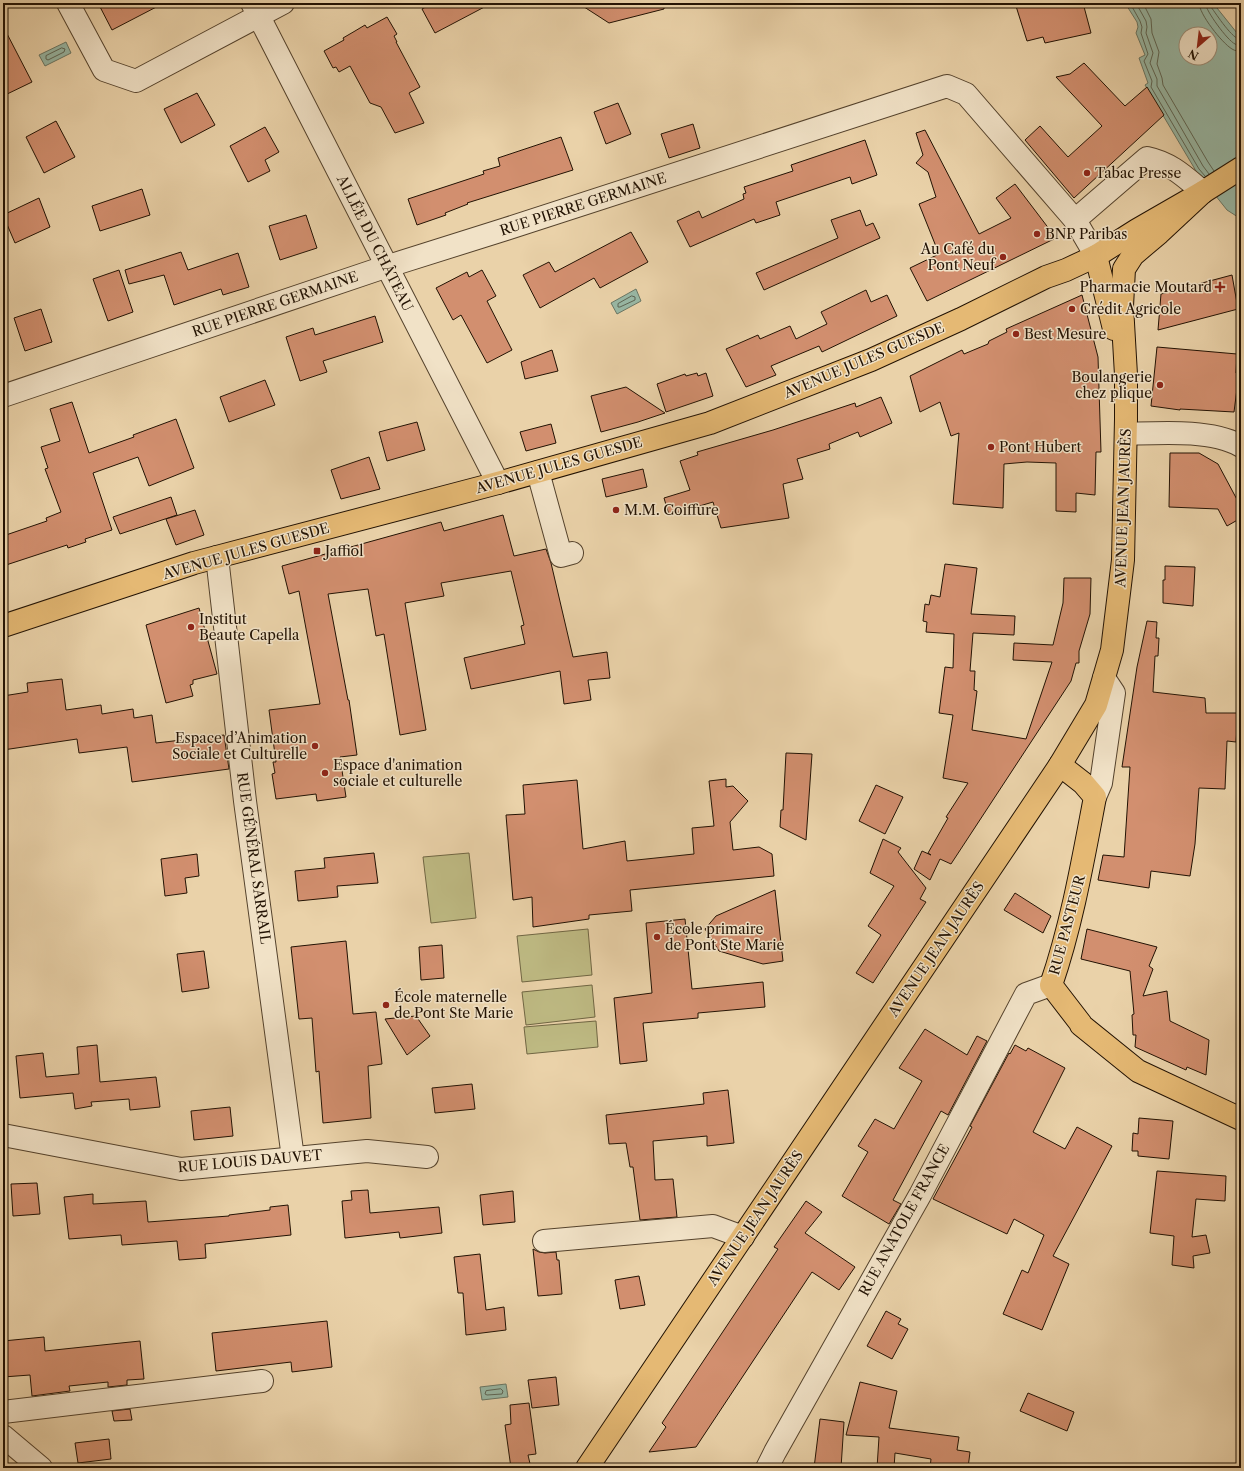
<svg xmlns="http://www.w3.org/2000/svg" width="1244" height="1471" viewBox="0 0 1244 1471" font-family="'Libre Caslon Text',serif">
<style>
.green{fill:#beba83;stroke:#706643}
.water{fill:#98b8a5;stroke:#697664;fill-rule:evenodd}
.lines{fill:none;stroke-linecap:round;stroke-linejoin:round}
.shore{stroke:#5d6554;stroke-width:1}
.building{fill:#d28f6f;stroke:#221203}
.minor-casing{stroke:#54422c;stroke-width:24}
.major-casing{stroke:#221203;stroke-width:24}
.minor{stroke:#f1e2c7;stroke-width:22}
.major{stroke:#e5b974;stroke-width:22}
.poi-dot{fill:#8f2418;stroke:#f1e2c7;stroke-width:1.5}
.labels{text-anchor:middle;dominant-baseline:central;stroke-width:3;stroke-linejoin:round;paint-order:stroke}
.poi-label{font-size:14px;fill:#221203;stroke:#f1e2c7;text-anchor:start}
.street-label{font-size:14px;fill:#221203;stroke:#f1e2c7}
</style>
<rect width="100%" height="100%" fill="#ead2a9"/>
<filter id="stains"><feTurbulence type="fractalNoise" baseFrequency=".005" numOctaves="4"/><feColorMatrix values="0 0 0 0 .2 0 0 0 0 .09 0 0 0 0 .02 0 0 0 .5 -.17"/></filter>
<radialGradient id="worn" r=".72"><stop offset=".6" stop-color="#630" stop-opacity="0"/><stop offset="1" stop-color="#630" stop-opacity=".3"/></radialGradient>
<g class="green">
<path d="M469,853L476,918L431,923L423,857Z"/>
<path d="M588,929L592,975L522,982L517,936Z"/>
<path d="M592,985L595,1017L526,1025L522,992Z"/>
<path d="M596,1021L598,1047L527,1054L524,1027Z"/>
</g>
<g class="water">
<path d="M1125,3H1213L1241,38V219L1227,210L1196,171L1145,85L1148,83L1139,58L1145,55L1136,33L1138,27L1137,22ZM1186,34H1210V58H1186Z"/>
<path d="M66,42L71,53L45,66L39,55Z"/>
<path d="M636,289L641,301L617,314L611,303Z"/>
<path d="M506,1384L508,1397L482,1400L480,1387Z"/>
</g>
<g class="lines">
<g class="shore">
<path d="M1130,3L1140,21L1142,27L1141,33L1148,54L1144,61L1152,81L1151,87L1199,169L1205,176"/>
<path d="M1136,3L1146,21L1147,27L1146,33L1153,53L1150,63L1157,79V86L1203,166L1209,174"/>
<path d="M1143,3L1151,19L1152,33L1159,52L1157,64L1162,78L1163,85L1208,162L1214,171"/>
<path d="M1199,3C1199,14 1222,43 1232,49C1235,51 1238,51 1241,51"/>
<path d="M1205,3C1206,11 1227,40 1235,44C1237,45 1238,45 1241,45"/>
<path d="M1210,3L1211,7C1217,15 1232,39 1241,40"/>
<path d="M62,48L65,49L64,52L48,60L46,59V56Z"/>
<path d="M632,296L635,297V300L620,307H618V304Z"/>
<path d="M501,1389L503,1391L502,1394L487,1395L485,1394L486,1391Z"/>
</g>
</g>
<g class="building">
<path d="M98,3H164L112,30Z"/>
<path d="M433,3H492L435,33L422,9Z"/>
<path d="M578,3H664V9L609,23Z"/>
<path d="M1015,3H1083L1091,33L1045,43L1043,37L1027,41Z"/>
<path d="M387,17L397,34L394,36L397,42H396L420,87L409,93L424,123L395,133L381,107L370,103L350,66L339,72L336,67L333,68L324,51L344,40L343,38L355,31L365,25L367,28Z"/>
<path d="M3,26L32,82L3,96Z"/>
<path d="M1084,63L1125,106L1147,87L1164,115L1074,198L1025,140L1040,126L1068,157L1102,126L1056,77L1070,74Z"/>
<path d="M197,93L215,125L181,143L164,109Z"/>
<path d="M618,103L631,134L606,144L594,112Z"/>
<path d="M56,121L75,157L44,173L26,137Z"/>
<path d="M693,124L700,148L669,158L661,134Z"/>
<path d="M265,127L279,152L265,160L270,171L248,182L230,146Z"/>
<path d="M925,130L979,234L1011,218L996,198L1015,184L1056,238L927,301L910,268L939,254L919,204L936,197L928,172L916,163L923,155L916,133Z"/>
<path d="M561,137L573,170L467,203L468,204L445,213L446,215L417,225L408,199L484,174L483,171L500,166L498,158Z"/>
<path d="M865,140L877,175L852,184L850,177L776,202L780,215L756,223L754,219L690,247L677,221L699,211L702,218L744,199L743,194L746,193L744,187L793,171L791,165Z"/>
<path d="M142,189L150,215L100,231L92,206Z"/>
<path d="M39,198L50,227L15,243L3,215Z"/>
<path d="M860,210L866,226L873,223L880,238L764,290L756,273L838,238L831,220Z"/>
<path d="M306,215L317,248L280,260L269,226Z"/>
<path d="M631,232L648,262L600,288L594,278L540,308L523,275L549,262L555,272Z"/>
<path d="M181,252L188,270L238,253L249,287L223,295L221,289L174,305L164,275L129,284L125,270Z"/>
<path d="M119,270L133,312L108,321L93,279Z"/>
<path d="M482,270L496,296L487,301L512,350L487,363L461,315L453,320L436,288L467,272L469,277Z"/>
<path d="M1232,275L1238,309L1158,330L1161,294Z"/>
<path d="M866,290L871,302L887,295L897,316L822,352L819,346L771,366L776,375L746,387L726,349L758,335L760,339L790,326L796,339L827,324L821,312Z"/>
<path d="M1082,295L1098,357L1101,452H1096L1095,495L1076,493V512L1056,511V463L1027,462L1004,464L1003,508L953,504L959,433L951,436L940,402L920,412L910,376L962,350L964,354L988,344L989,341L1007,332L1006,329Z"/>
<path d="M41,309L52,342L25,351L14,318Z"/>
<path d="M375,316L383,342L323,361L327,372L300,381L286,337L313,328L315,335Z"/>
<path d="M1157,347L1237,354L1236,373H1239L1234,412L1180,409V410L1151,406Z"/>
<path d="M552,350L558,371L525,379L521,362Z"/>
<path d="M697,373L698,376L706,373L713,396L666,412L657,384L685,374L686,376Z"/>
<path d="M265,380L275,405L229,422L220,397Z"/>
<path d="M626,387L665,413L638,422L601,432L591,396Z"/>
<path d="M881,397L892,423L860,437L858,432L829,444L830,449L797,459L803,479L783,484L789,518L721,528L713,502L669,515L664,498L690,490L680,461L698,455L697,452L773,430L855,403L856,407Z"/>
<path d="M72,402L89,453L134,437L133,435L176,419L194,468L149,486L138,457L93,473L112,530L85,539L86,542L68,548L67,545L3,566V536L47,521L46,518L61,512L45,469L48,468L41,447L60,441L50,409Z"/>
<path d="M417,422L425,450L387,461L379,432Z"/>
<path d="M551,424L556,443L526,451L520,432Z"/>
<path d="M1170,453H1199L1218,464L1241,507V518L1227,526L1218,509L1169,507Z"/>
<path d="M369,457L380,489L341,499L331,470Z"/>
<path d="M643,469L647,487L606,497L602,479Z"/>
<path d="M171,497L177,515L120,534L113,517Z"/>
<path d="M195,510L204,535L176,545L166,519Z"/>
<path d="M503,515L514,556L546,549L551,563L573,657L607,652L610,678L588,680L591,700L564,704L560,671L471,689L464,658L525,644L521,626L524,625L511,571L441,583L444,596L405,603L426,730L400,735L384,634L376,636L368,589L328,594L348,700H349L357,755L340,757L346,797L317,801L316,794L276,799L272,774L275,773L273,762H276L269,710L320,704L299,591L289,594L282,566L441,522L444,531Z"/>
<path d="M945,564L977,568L971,614L1015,616L1014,635L973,633L970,671H975L974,690L977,691L972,730L1026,739L1052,662L1013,660L1014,643L1053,645L1063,603L1064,578H1091L1090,614L1079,651V663H1076L1071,681L951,864L940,859L930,880L914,869L922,851L931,855L928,853L948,818L946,817L968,783L943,778L953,715L939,713L945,667L953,668L954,634L926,632L927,622L923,621L925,604L929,605L931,595L940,597Z"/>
<path d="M1165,566L1195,567L1193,606L1163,603V580H1165Z"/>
<path d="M199,608L217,674L193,680V684L190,685L193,696L166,703L146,625Z"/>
<path d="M1147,621L1157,622L1156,638H1159L1158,656H1155L1153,692L1205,698L1206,713H1238L1236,742L1227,741L1225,789L1199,788L1195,844L1190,876L1151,871L1149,888L1098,880L1103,855L1124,857L1130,767H1122L1137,667Z"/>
<path d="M62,679L66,710L101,705L102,714L133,709L134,718L152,715L156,743L224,735L229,769L132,782L127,747L79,753L77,739L3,750V696L28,692L27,683Z"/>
<path d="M786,753L812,754L806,840L780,827L781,810H783Z"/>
<path d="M726,779V787L733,786L748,801L730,822L733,850L759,847L772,854L774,876L630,890L632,911L589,915V919L533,927L532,897L513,900L506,815L525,814L523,785L577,780L583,849L625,841L627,861L694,854L692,828L714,826L709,781Z"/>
<path d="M876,785L903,797L885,834L859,821Z"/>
<path d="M883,839L901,848L898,852L926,888L920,899L926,902L873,983L856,973L881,935L868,926L894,886L870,873Z"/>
<path d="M374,853L378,883L337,886L338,897L298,901L295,871L325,868L324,858Z"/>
<path d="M197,854L199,876L185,878L187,893L165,896L161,859Z"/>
<path d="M775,890L783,961L763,964L719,951L705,929L716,916Z"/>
<path d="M1015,893L1051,916L1043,933L1004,910Z"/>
<path d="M685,919L692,989L763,982L765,1007L698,1013V1018L643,1023L647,1061L620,1064L614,998L652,993L646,923Z"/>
<path d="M1087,929L1157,947L1149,966L1153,969L1143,996L1167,991L1170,1021L1209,1040L1206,1075L1187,1067L1186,1070L1135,1047L1136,1035H1133L1132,1015L1134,1014L1130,971L1081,959Z"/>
<path d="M346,941L353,1014L376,1012L382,1064L368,1066L371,1118L323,1123L319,1071L316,1072L312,1018L299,1019L291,947Z"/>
<path d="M442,945L444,978L421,980L419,947Z"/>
<path d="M204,951L209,988L182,992L177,954Z"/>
<path d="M416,1016L430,1036L407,1055L385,1019Z"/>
<path d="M925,1029L967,1055L977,1036L987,1041L948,1115L941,1111L893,1200L901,1204L889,1224L842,1196L868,1152L858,1146L875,1119L894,1129L922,1081L899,1068Z"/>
<path d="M97,1045L100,1082L156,1077L160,1107L130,1110L129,1099L91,1102L92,1106L75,1109L73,1093L20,1098L16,1056L43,1053L46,1077L79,1074L77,1047Z"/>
<path d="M1015,1045L1026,1051L1028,1048L1065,1068L1033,1132L1065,1149L1077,1127L1112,1146L1053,1256L1069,1264L1042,1330L1003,1314L1022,1270L1028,1273L1044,1235L1014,1219L1007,1234L933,1199L972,1127L970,1126L1009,1053L1010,1054Z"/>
<path d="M472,1084L475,1109L435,1113L432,1088Z"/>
<path d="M728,1090L734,1143L707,1146V1136L653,1141L655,1180L673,1179L677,1217L640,1220L633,1167H630L626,1143L609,1144L606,1115L704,1104L703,1093Z"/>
<path d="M230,1107L233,1136L194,1140L191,1111Z"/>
<path d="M1139,1118L1173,1121L1169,1159L1138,1156V1151H1132L1133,1133L1138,1134Z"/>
<path d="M1157,1171L1226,1176L1225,1201L1196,1199L1192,1237L1206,1235L1210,1253L1193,1256L1194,1268L1172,1265L1174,1236L1150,1233Z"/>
<path d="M37,1183L40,1214L13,1216L11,1184Z"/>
<path d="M368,1190L370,1213L439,1207L442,1233L400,1238L399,1232L345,1238L342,1201L352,1200L351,1191Z"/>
<path d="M513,1191L515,1222L483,1225L480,1195Z"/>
<path d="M93,1194V1204L146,1201L148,1222L229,1216V1215L270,1210V1207L288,1205L291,1235L205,1244L206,1258L179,1260L177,1241L122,1245L121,1235L69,1239L64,1197Z"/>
<path d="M806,1201L822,1212L805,1233L855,1267L839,1290L812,1272L696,1447L649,1452L666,1427L662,1423L778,1249L774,1247Z"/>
<path d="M533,1249L539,1252L545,1253L556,1252L557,1260H559L562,1294L538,1296Z"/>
<path d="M480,1254L486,1310L504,1307L506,1330L466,1335L463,1293H458L454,1257Z"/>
<path d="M639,1276L645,1305L620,1309L615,1280Z"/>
<path d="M886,1311L901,1319L898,1324L908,1329L892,1359L867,1346Z"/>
<path d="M327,1321L332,1367L292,1372L291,1362L216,1371L212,1333Z"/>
<path d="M44,1337L45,1351L140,1341L144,1379L127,1380V1385L108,1387V1382L69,1386L70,1391L32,1396L30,1375L3,1377V1341Z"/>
<path d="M556,1377L559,1405L532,1408L528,1380Z"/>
<path d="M860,1382L897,1391L889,1428L959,1437L957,1450L970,1452L968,1468H930L931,1459L895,1453L894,1468H877L879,1437L846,1435Z"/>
<path d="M1028,1393L1074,1412L1067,1431L1020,1411Z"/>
<path d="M529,1403L536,1454L528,1455L531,1468H511L505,1425L511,1424L510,1405Z"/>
<path d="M130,1409L132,1420L114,1421L112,1411Z"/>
<path d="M820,1419L844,1422L841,1468H814Z"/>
<path d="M109,1439L111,1459L78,1463L75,1443Z"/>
</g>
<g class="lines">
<g class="minor-casing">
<g id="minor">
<path d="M68,3L104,70L136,81L283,3"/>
<path d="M252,3L498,483"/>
<path d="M1075,220L1147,158C1171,163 1185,177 1203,192"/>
<path d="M3,396L379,269L506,229L947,86L966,94L1075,220L1096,256"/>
<path d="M1126,434C1160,433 1211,429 1241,446"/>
<path d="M538,472L561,556L572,553"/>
<path d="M217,557L245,801L293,1158"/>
<path d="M1095,797L1101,783L1114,693L1104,678"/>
<path d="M3,1135L181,1169L367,1151L427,1157"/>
<path d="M544,1241L713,1226L743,1237"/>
<path d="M3,1412L262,1381"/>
<path d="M3,1436L41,1468"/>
<path d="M767,1468L775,1452L920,1195L1026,994L1051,985"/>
</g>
</g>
<g class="major-casing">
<g id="major">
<path d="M1096,256L1114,329"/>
<path d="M3,626L194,563L498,483L710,423L871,360L961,319L1046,277L1066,270L1096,256L1137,230L1203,192L1241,168"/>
<path d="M1060,765L1083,783L1095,797C1083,860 1072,924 1051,985L1081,1024V1025L1138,1071L1241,1119"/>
<path d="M587,1468L1060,765L1096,705L1112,650L1123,560L1126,419V375L1122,306L1124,269L1133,255L1159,233L1203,192"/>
</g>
</g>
<use href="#minor" class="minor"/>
<use href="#major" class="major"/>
</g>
<g class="poi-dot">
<circle cx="1087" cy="173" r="4"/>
<circle cx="1037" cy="234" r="4"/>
<circle cx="1003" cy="257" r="4"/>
<path d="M1218 281h4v4h4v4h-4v4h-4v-4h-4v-4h4z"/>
<circle cx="1072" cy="309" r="4"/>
<circle cx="1016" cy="334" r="4"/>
<circle cx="1160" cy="385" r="4"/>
<circle cx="991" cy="447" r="4"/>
<circle cx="616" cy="510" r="4"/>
<rect x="313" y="547" width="8" height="8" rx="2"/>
<circle cx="191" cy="627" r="4"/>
<circle cx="315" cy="746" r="4"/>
<circle cx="325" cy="773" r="4"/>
<circle cx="657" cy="937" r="4"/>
<circle cx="386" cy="1005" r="4"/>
</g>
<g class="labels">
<g class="poi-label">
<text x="1095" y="173">Tabac Presse</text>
<text x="1045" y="234">BNP Paribas</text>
<text x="995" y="249" text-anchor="end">Au Café du<tspan x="995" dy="16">Pont Neuf</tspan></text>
<text x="1212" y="287" text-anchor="end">Pharmacie Moutard</text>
<text x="1080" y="309">Crédit Agricole</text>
<text x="1024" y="334">Best Mesure</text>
<text x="1152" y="377" text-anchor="end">Boulangerie<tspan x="1152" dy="16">chez plique</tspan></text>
<text x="999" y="447">Pont Hubert</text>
<text x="624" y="510">M.M. Coiffure</text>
<text x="325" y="551">Jaffiol</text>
<text x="199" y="619">Institut<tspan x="199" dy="16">Beaute Capella</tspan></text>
<text x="307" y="738" text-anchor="end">Espace d’Animation<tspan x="307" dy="16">Sociale et Culturelle</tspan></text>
<text x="333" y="765">Espace d'animation<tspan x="333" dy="16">sociale et culturelle</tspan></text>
<text x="665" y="929">École primaire<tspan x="665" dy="16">de Pont Ste Marie</tspan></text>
<text x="394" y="997">École maternelle<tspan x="394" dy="16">de Pont Ste Marie</tspan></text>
</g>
<g class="street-label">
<text transform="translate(583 204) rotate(-18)">RUE PIERRE GERMAINE</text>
<text transform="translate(375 243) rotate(63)">ALLÉE DU CHÂTEAU</text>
<text transform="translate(275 304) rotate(-19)">RUE PIERRE GERMAINE</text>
<text transform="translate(864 360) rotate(-23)">AVENUE JULES GUESDE</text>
<text transform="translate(559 465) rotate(-16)">AVENUE JULES GUESDE</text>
<text transform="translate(1123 508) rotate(-88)">AVENUE JEAN JAURÈS</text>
<text transform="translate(246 551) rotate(-16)">AVENUE JULES GUESDE</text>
<text transform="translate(254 858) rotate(82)">RUE GÉNÉRAL SARRAIL</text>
<text transform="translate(1067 925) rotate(-75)">RUE PASTEUR</text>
<text transform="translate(936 949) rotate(-56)">AVENUE JEAN JAURÈS</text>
<text transform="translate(250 1161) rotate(-5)">RUE LOUIS DAUVET</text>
<text transform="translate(755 1218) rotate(-56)">AVENUE JEAN JAURÈS</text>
<text transform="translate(904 1220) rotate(-61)">RUE ANATOLE FRANCE</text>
</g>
</g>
<rect width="1244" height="1471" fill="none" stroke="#ead2a9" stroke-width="16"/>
<rect x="4" y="4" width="1236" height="1463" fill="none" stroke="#221203" stroke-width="2"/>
<rect x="8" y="8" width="1228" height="1455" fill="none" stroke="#221203"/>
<g transform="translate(1198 46) rotate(208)"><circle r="19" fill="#f1e2c7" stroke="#9e8f79"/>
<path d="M0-3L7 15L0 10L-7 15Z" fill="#8f2418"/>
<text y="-6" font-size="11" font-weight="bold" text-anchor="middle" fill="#221203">N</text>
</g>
<rect width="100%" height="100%" filter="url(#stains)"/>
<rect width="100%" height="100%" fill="url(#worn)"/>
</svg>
